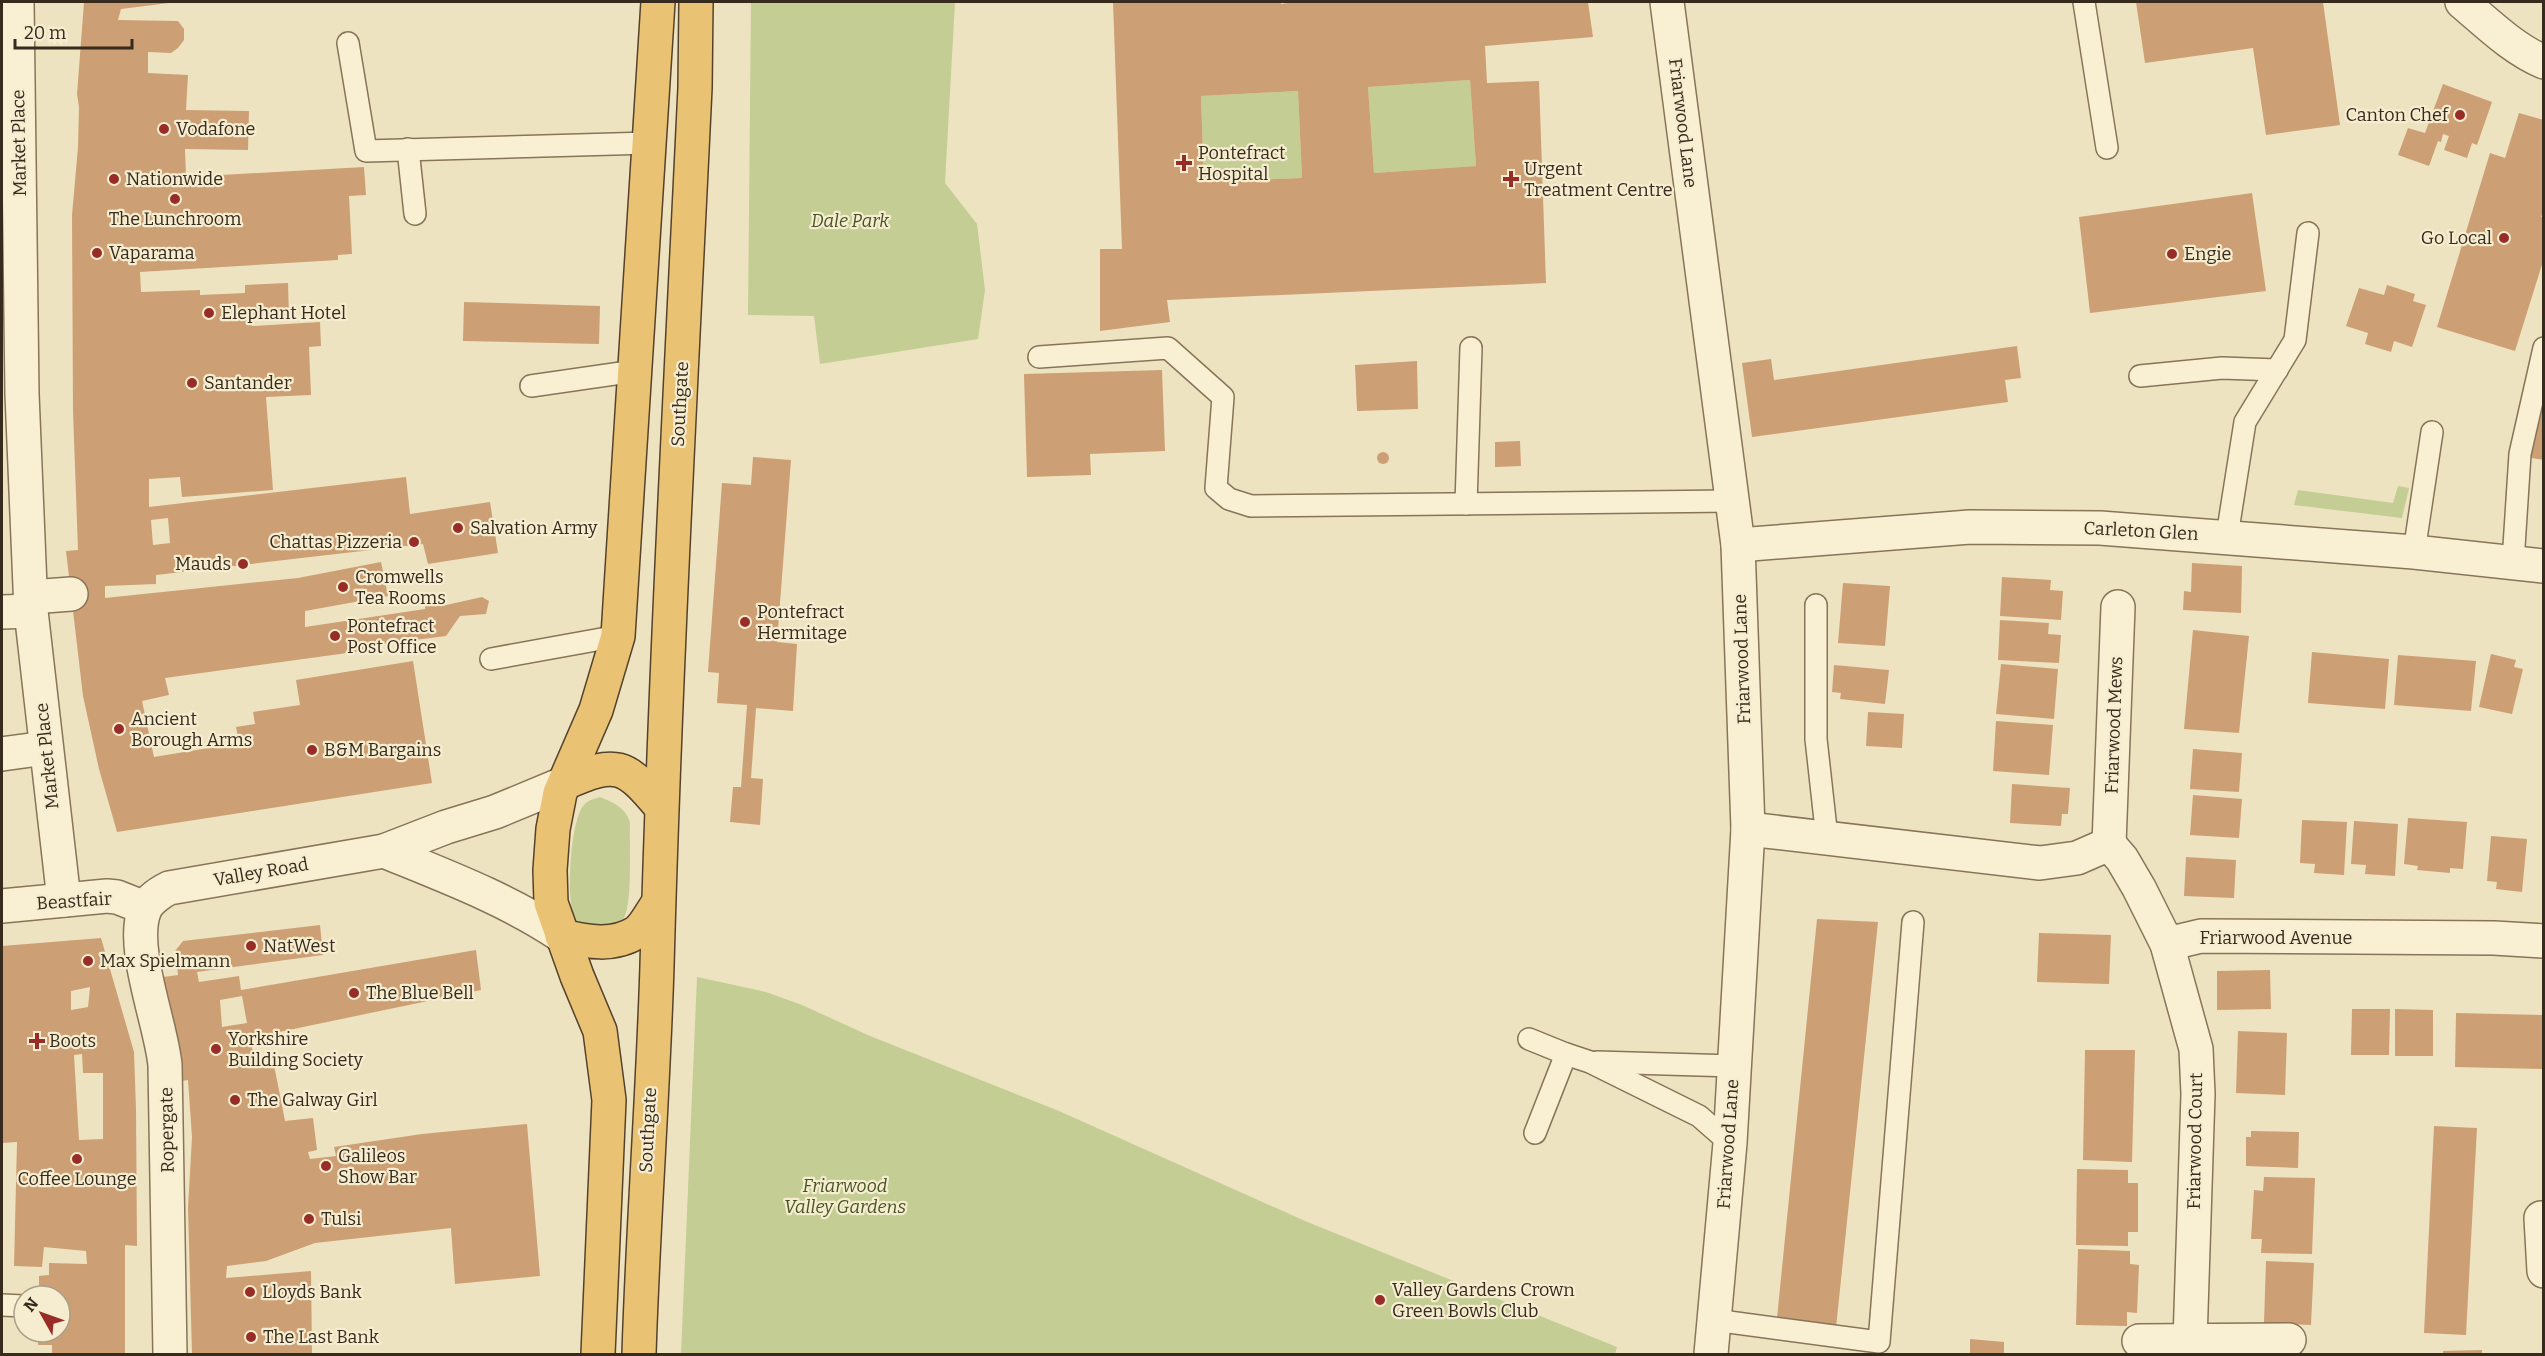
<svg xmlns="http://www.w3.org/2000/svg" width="2545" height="1356" viewBox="0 0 2545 1356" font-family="Bitter,serif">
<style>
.green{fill:#c3cd94}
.building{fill:#cd9f75;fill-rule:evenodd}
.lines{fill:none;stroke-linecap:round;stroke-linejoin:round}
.service-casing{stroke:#887458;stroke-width:24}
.pedestrian-casing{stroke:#887458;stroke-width:36}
.minor-casing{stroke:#887458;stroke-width:36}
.trunk-casing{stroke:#55422c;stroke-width:36}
.service{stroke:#f9f0d4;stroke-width:21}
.pedestrian{stroke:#f9f0d4;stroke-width:33}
.minor{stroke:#f9f0d4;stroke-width:33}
.trunk{stroke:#eac273;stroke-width:33}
.poi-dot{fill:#982d27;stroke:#f6edd0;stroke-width:2}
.labels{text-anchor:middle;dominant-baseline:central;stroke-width:4.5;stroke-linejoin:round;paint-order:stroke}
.poi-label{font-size:18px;fill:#372b1d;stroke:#f6edd0;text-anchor:start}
.street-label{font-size:18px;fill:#372b1d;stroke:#f6edd0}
.park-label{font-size:18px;font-style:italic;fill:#455423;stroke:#f6edd0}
</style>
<rect width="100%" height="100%" fill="#eee3c0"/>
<g class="green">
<path d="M751,2H955L945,183L977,224L985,290L978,339L820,364L814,316L748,315Z"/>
<path d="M1470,80L1476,166L1374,173L1368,87Z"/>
<path d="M1298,91L1302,178L1204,182L1201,96Z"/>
<path d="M2398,486L2409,488L2402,518L2294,505L2298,490L2393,503Z"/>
<path d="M600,797C614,803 625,807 630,822C629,844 633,900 624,918C619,928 610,928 601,929C591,930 583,929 576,921C565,906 570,819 584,805C588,800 594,799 600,797Z"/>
<path d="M697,977L766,992L802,1005L870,1036L1059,1111L1305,1221L1617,1347L1615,1354H681Z"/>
</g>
<g class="building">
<path d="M84,2H177L121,9L118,20L178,21L184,29V40L178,48L171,53L148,52V73L188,75L186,110L249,111L248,150L185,149L186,177L364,167L366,195L349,196L352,254L338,255V260L140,272L141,292L200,290V295L245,293V285L288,283L289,318L251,320L252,326L320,322L321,346L309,347L311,395L266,397L273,490L182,497L180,477L149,479V507L406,477L410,514L490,502L498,553L428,564L423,544L156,575V584L105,586V598L298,578L381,562L388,596L305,611V627L425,609L426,599L440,598L442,606L482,597L489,601L486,614L460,616L446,636L369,646L362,651L165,678L169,695L142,701L154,757L239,743L236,727L255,724L253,712L300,705L296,680L413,661L432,783L117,832L99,769L83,696L66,551L78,550L73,411L72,215L78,147L79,107L77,94ZM168,518L170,543L153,545L151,520Z"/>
<path d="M1113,2H1281V4L1293,2H1588L1593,37L1485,46L1487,83L1539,81L1546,283L1167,300L1170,322L1100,331V249H1122ZM1470,80L1476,166L1374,173L1368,87ZM1298,91L1302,178L1204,182L1201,96Z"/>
<path d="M2136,2H2323L2340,125L2266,135L2253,48L2145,63Z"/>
<path d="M2443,84L2492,102L2477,145L2472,143L2467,158L2444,150L2449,136L2443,134L2441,142L2438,141L2429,166L2398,155L2408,128L2425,133Z"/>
<path d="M2519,113L2544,120V210L2541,217H2544V258L2515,351L2437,327L2490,153L2505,158Z"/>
<path d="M2252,193L2266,291L2090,313L2079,217Z"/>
<path d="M2387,285L2415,294L2413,301L2426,305L2412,347L2394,341L2391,352L2365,344L2368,333L2346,326L2359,288L2384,295Z"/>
<path d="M464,302L600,306L599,344L463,341Z"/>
<path d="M2017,346L2021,378L2005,380L2008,402L1752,437L1742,363L1771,359L1774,380Z"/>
<path d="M1417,361L1418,409L1357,411L1355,365Z"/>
<path d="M1162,370L1165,451L1090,454L1091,475L1027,477L1024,374Z"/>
<path d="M2544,392V460L2526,457Z"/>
<path d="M1520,441L1521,466L1495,467V442Z"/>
<circle cx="1383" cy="458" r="6"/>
<path d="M753,457L791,460L777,642L797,644L793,711L756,708L751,778L763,779L760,825L730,822L733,787H741L747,705L717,703L719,673L708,672L722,483L751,485Z"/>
<path d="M2192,563L2242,566L2241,613L2183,610L2184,591L2191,592Z"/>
<path d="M2002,577L2051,580L2050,590L2063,591L2061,620L2000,616Z"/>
<path d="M1843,583L1890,586L1885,646L1838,643Z"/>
<path d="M2000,620L2049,623L2048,634L2061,635L2059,663L1998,660Z"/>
<path d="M2193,630L2249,636L2239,733L2184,729Z"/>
<path d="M2312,652L2389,659L2385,709L2308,703Z"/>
<path d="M2491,654L2516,660L2514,667L2523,669L2512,714L2479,707Z"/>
<path d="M2398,655L2476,661L2471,711L2394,705Z"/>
<path d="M2001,664L2058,669L2054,719L1996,714Z"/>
<path d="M1834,665L1889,670L1885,704L1840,699L1841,693L1832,692Z"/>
<path d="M1868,712L1904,714L1902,748L1866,746Z"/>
<path d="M1996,721L2053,725L2049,775L1993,771Z"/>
<path d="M2193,749L2242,753L2239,792L2190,789Z"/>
<path d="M2012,784L2070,788L2068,814H2062L2061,826L2010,823Z"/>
<path d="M2193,795L2242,799L2239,838L2190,835Z"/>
<path d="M2408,818L2467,822L2463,869L2450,868V873L2417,870L2418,866L2404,864Z"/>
<path d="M2302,820L2347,822L2344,875L2314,873L2315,864L2300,863Z"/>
<path d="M2354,821L2398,824L2395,876L2365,874L2366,865L2351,864Z"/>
<path d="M2491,836L2527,839L2522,892L2496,889L2497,882L2487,881Z"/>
<path d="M2186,857L2236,860L2234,898L2184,896Z"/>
<path d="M1817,919L1878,922L1836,1328L1777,1318Z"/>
<path d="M320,925L323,955L197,972L199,982L239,976L241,990L476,950L481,990L250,1038L256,1067L274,1065L285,1121L313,1118L317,1150L308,1152L310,1159L336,1156L334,1147L422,1134L527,1124L540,1276L455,1284L451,1228L315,1243L266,1261L227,1266L226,1278L311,1271L312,1354H192L188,1208L192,1137L188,1080L182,1081V1061L168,1008L163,977L178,975L175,951L183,941ZM242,996L247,1023L222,1027L220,1000Z"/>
<path d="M2039,933L2111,935L2109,984L2037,982Z"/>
<path d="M101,938L134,1052L136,1109L137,1246L125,1245V1354H52V1345H38V1332H60V1296H39V1276L49,1275V1263L87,1264L86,1251L44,1247L42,1267L14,1266L17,1142L2,1143V946ZM90,987L88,1007L71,1010V991ZM82,1054L83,1073H103V1139L79,1140L74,1055Z"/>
<path d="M2270,970L2271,1009L2217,1010V971Z"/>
<path d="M2352,1009H2390L2389,1055H2351Z"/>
<path d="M2395,1009L2433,1010V1056H2395Z"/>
<path d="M2456,1013L2544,1015V1069L2455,1067Z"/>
<path d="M2238,1031L2287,1033L2285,1095L2236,1093Z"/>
<path d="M2085,1050H2135L2132,1162L2083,1160Z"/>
<path d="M2434,1126L2477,1128L2466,1335L2424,1333Z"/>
<path d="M2251,1131L2299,1132L2298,1168L2246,1166V1137H2251Z"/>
<path d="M2077,1169L2128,1170V1183H2138V1232H2128V1246L2076,1245Z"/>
<path d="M2264,1177L2315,1178L2312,1254L2261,1253L2262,1239H2251L2254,1190L2263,1191Z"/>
<path d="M2078,1249L2130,1251V1264L2139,1265L2137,1313L2127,1312V1326L2076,1325Z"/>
<path d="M2266,1261L2314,1263L2311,1325L2264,1323Z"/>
<path d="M1970,1339L2004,1342V1354H1970Z"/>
<path d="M2482,1350V1354H2443V1351Z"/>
</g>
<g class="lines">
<g class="service-casing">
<g id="service">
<path d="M2084,2L2107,148"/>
<path d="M348,43L366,151L649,143"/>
<path d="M408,149L415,214"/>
<path d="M1039,357L1168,348L1223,397L1216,488L1229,499L1251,506L1732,501"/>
<path d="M2140,376L2222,368L2277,370"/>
<path d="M531,386L635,371"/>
<path d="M1466,504L1471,348"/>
<path d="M2227,536L2245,422L2295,340L2308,233"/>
<path d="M2414,552L2432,432"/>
<path d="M2513,562L2520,454L2544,348"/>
<path d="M1816,605V739L1827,838"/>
<path d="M491,659L618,636"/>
<path d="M1529,1039L1566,1054"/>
<path d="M1597,1062L1734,1066"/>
<path d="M1535,1133L1566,1054L1590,1062L1699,1116L1730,1143"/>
<path d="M2,1305L24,1306"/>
<path d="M1714,1320L1879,1342L1913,922"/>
</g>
</g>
<g class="pedestrian-casing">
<g id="pedestrian">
<path d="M17,2L22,394L31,611L64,900"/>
<path d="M31,597L71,594"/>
<path d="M2,612L31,611"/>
<path d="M2,754L46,748"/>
<path d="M2,906L107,896L117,897L145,908"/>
</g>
</g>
<g class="minor-casing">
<g id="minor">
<path d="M1667,2L1738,545L1748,829L1730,1143L1711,1354"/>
<path d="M2462,2C2487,23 2513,49 2544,62"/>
<path d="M1738,545L1970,527L2100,528L2414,552L2544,566"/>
<path d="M1748,829L2040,863L2077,858L2109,844L2122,859L2139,888L2167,944L2196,1049L2198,1094L2190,1341"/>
<path d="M2109,844L2118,607"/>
<path d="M384,851C445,876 507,899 562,936"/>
<path d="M2167,944L2201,936L2494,938L2544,941"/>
<path d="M2541,1218L2544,1271"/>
<path d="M2139,1341L2289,1340"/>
<path d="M170,1354L165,1065C161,1023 129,946 145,909C149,900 161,892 169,888L384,851L446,827L495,812L565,783"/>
</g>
</g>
<g class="trunk-casing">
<g id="trunk">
<path d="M565,783C617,760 625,764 661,807"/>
<path d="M562,936C587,942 614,947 637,932C645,926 651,913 657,905"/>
<path d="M598,1354L609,1100L600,1031L577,976L551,903L550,870L553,829L560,793L596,710L618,636L658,2"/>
<path d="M639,1354C643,1225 653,1096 657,966C665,674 681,381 695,88L696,2"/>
</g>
</g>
<use href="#service" class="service"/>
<use href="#pedestrian" class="pedestrian"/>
<use href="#minor" class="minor"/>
<use href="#trunk" class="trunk"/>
</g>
<g class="poi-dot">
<circle cx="2460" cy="115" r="6"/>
<circle cx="164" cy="129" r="6"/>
<path d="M1181 154h6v6h6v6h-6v6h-6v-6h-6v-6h6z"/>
<circle cx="114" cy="179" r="6"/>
<path d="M1508 170h6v6h6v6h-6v6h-6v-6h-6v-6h6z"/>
<circle cx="175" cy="199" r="6"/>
<circle cx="2504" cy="238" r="6"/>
<circle cx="97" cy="253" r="6"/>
<circle cx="2172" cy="254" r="6"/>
<circle cx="209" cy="313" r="6"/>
<circle cx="192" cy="383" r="6"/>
<circle cx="458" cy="528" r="6"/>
<circle cx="414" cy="542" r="6"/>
<circle cx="243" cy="564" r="6"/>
<circle cx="343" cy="587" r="6"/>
<circle cx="745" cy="622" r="6"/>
<circle cx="335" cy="636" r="6"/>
<circle cx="119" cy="729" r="6"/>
<circle cx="312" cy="750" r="6"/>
<circle cx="251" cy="946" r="6"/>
<circle cx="88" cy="961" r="6"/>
<circle cx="354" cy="993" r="6"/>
<path d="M34 1032h6v6h6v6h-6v6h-6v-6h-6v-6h6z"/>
<circle cx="216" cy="1049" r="6"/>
<circle cx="235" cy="1100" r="6"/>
<circle cx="77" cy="1159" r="6"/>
<circle cx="326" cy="1166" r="6"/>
<circle cx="309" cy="1219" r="6"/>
<circle cx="250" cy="1292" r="6"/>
<circle cx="1380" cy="1300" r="6"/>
<circle cx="251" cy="1337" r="6"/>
</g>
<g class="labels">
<g class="poi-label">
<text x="2448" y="115" text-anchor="end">Canton Chef</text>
<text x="176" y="129">Vodafone</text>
<text x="1198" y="153">Pontefract<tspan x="1198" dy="21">Hospital</tspan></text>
<text x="1524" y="169">Urgent<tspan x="1524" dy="21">Treatment Centre</tspan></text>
<text x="126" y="179">Nationwide</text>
<text x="175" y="219" text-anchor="middle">The Lunchroom</text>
<text x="2492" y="238" text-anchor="end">Go Local</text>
<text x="109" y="253">Vaparama</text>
<text x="2184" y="254">Engie</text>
<text x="221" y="313">Elephant Hotel</text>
<text x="204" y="383">Santander</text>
<text x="470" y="528">Salvation Army</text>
<text x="402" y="542" text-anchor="end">Chattas Pizzeria</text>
<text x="231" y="564" text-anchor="end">Mauds</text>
<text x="355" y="577">Cromwells<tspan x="355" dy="21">Tea Rooms</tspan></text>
<text x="757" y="612">Pontefract<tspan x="757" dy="21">Hermitage</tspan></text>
<text x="347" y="626">Pontefract<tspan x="347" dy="21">Post Office</tspan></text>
<text x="131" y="719">Ancient<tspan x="131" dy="21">Borough Arms</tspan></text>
<text x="324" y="750">B&amp;M Bargains</text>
<text x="263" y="946">NatWest</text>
<text x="100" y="961">Max Spielmann</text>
<text x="366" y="993">The Blue Bell</text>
<text x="228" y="1039">Yorkshire<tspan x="228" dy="21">Building Society</tspan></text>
<text x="49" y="1041">Boots</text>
<text x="247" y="1100">The Galway Girl</text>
<text x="338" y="1156">Galileos<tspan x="338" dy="21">Show Bar</tspan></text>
<text x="77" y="1179" text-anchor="middle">Coffee Lounge</text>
<text x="321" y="1219">Tulsi</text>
<text x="1392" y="1290">Valley Gardens Crown<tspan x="1392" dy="21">Green Bowls Club</tspan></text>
<text x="262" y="1292">Lloyds Bank</text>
<text x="263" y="1337">The Last Bank</text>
</g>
<g class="street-label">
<text transform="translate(1683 123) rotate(83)">Friarwood Lane</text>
<text transform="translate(19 143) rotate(-91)">Market Place</text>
<text transform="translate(680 404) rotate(-87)">Southgate</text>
<text transform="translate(2141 531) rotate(3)">Carleton Glen</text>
<text transform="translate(1742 659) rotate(-92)">Friarwood Lane</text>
<text transform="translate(2114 725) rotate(-88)">Friarwood Mews</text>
<text transform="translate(47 756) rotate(-96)">Market Place</text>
<text transform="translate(261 872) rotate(-10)">Valley Road</text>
<text transform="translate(74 901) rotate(-4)">Beastfair</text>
<text x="2276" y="938">Friarwood Avenue</text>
<text transform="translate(167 1130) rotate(-91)">Ropergate</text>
<text transform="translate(648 1130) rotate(-87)">Southgate</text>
<text transform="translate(2195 1141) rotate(-89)">Friarwood Court</text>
<text transform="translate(1728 1144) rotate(-86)">Friarwood Lane</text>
</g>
<g class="park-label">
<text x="850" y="221">Dale Park</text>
<text x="845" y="1186">Friarwood<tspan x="845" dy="21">Valley Gardens</tspan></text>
</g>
</g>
<rect width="2545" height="1356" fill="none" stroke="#372b1d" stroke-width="6"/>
<g transform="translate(42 1314) rotate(310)"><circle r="28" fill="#f6edd0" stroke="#aa9f88" stroke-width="1.5"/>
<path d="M0-4.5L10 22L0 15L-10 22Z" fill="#982d27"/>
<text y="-9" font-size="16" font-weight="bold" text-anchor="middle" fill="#372b1d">N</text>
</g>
<path d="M15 39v9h117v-9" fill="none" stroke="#372b1d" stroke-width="3"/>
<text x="24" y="39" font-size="18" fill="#372b1d" stroke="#f6edd0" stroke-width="4.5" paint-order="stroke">20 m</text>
</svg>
